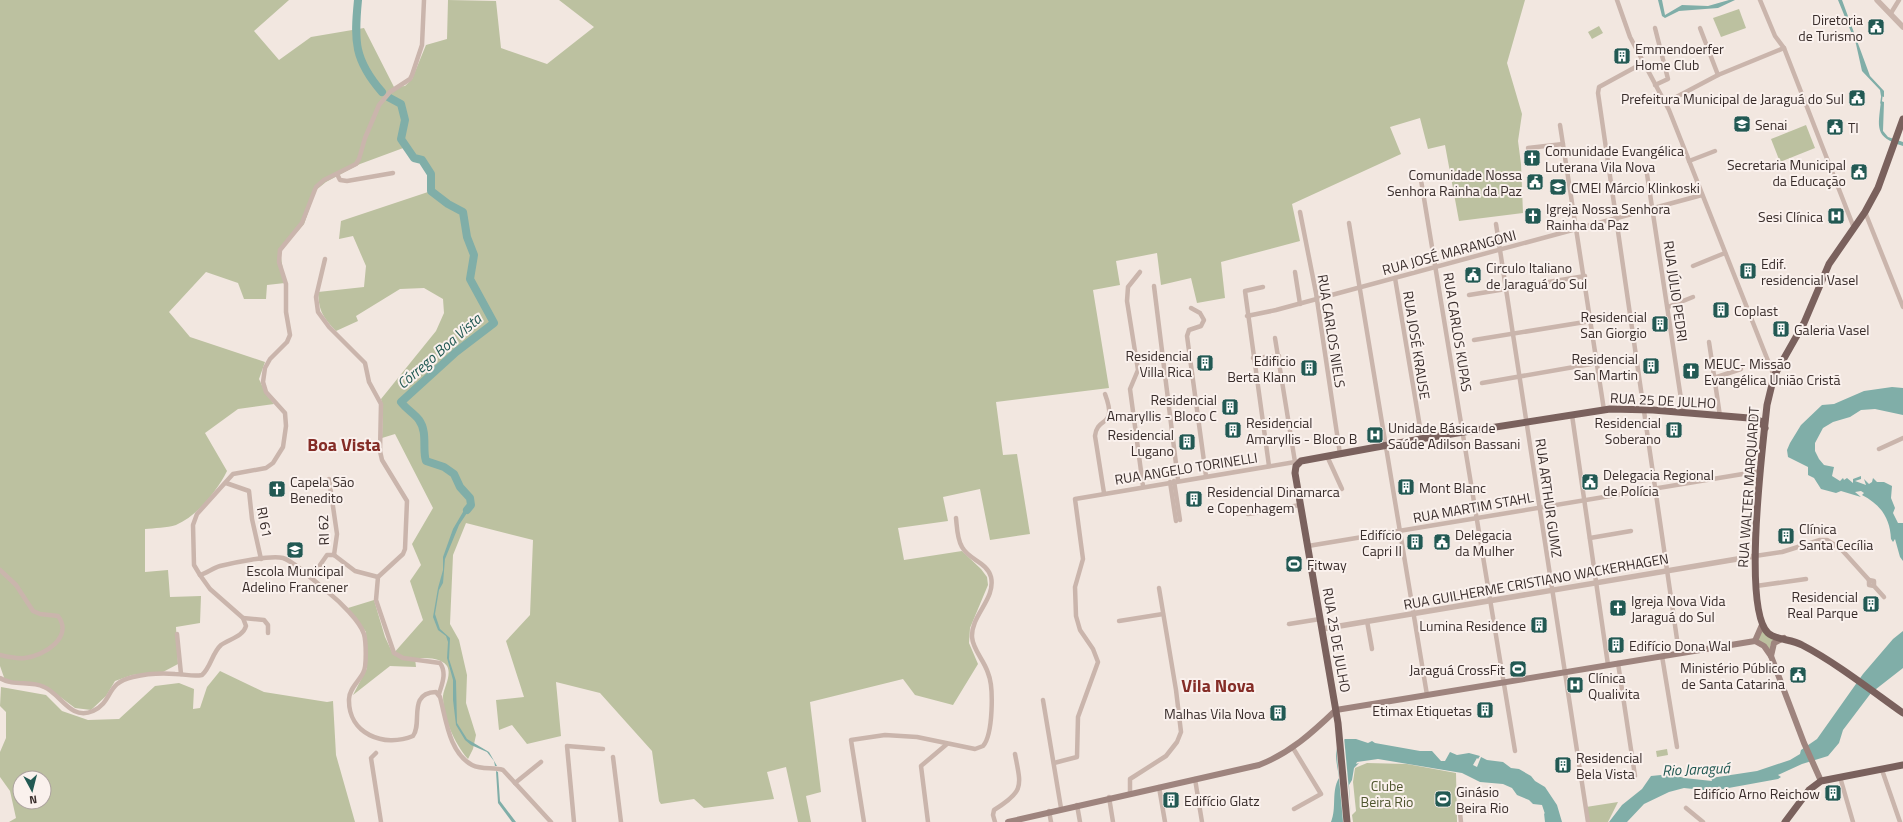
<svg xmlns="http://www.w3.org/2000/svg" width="1903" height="822" viewBox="0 0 1903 822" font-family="'Titillium Web',sans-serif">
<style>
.green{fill:#bcc1a0;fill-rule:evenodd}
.water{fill:#80aea8}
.pier{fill:#f2e7e0}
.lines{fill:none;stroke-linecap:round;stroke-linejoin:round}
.stream{stroke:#80aea8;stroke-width:1.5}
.river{stroke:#80aea8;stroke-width:8}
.minor{stroke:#cab5ac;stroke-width:4.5}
.tertiary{stroke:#cab5ac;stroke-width:5.5}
.secondary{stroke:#9e847e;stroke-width:6}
.primary{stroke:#7a615d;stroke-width:7}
.labels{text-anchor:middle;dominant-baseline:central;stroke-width:4;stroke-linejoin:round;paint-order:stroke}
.poi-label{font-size:14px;fill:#392d2b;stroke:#faf1ed;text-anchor:start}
.street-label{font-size:14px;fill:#392d2b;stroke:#faf1ed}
.park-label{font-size:14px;fill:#4f562f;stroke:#faf1ed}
.water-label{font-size:15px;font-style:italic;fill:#225953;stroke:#faf1ed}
.district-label{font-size:18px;font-weight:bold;fill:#852d27;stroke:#faf1ed}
</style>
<rect width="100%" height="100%" fill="#f2e7e0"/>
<g class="green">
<path d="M0,0H289L254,31L279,60L311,37L364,28L394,87L405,86L412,79L426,45L447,39L448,0L496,1L501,48L547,64L594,27L559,0H1525L1507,63L1522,114L1518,141L1521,164L1523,213L1459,221L1445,145L1428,149L1420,118L1390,127L1401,154L1292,204L1300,241L1221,262L1225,298L1197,303L1191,278L1161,285L1157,253L1116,261L1120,285L1093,290L1109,388L996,402L1003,455L1017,454L1030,534L990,540L980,489L943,497L948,521L898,528L904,560L962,551L981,569L987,577L988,585L970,628L969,643L978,664L953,705L915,695L903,679L810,702L821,792L806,796L811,822H798L786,767L767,772L774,799L704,808L694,799L661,804L659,801L652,751L600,693L556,682L561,736L527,744L512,725L499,730L496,700L524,697L506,641L530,615L533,540L466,523L453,555L450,624L459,640L467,675L466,703L476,735L473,749L468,759C454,743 443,717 443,696C444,687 452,675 447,666C441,657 425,658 415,658L416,667L390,666L353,695L367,668L366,632L348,608L374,600L385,637L393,654L423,620L410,581L421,565L412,544L433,508L395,434L382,438L383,408L381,399L436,331L444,313L443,299L424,288L400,289L356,316L358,321L336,331C323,317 319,312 318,292L364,287L366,266L353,236L339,239L341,221L431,191V174L422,160L414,158L406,147L360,164L326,182L316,190L304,224L280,251L285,283L267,285L266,299H244L238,283L206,272L169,312L190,337L265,362L259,379L266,394L274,404L238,409L205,433L227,471C217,491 197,516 176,525C167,528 154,528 145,529V572L168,570L170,597L201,596L200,623L176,627L178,664L163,672L132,675L115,681L106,696L91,710L75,708L47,687L6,683L0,666Z"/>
<path d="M1739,9L1746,28L1721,37L1713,18Z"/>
<path d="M1599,26L1603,33L1592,39L1588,32Z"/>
<path d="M1806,125L1815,148L1780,162L1771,139Z"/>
<path d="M1762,629L1765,634L1777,639L1771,644L1769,651L1757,640Z"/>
<path d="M220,671L264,692L327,702L333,701L336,755L355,822H9L16,818L10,791L0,777V752L6,738V712L0,706L1,687L46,695L62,711L88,720L119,719L155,686L179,683L194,689L193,709L200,708L207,687ZM20,778H44V802H20Z"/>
<path d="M1667,749L1668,755L1657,757L1656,751Z"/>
<path d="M1367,763L1407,764L1456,773L1457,822H1353L1352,815L1356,811L1353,782L1355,768Z"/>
<path d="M1618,802L1608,822H1588L1586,807Z"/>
</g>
<g class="water">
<path d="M1658,0H1662L1665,15L1682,5L1708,6L1729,0H1735L1718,8L1679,11L1665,18L1662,16Z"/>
<path d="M1838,0H1842L1870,76L1884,91V97L1881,96L1880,90L1862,71L1856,44Z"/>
<path d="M1881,101L1884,102L1883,131L1888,137L1903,142V146C1874,137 1878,128 1881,101Z"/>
<path d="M1892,387L1903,388V415L1875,409L1861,410L1850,417L1833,422L1823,428L1815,443V451L1819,459L1824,465L1834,467L1832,476L1840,481L1843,478L1844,480L1847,478L1853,483V479L1861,476V479L1855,481L1866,485L1864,479L1869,484L1872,482L1873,478L1877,482H1884L1892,486L1891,498L1895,508L1893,513L1898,523H1903V561L1900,557L1895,539L1893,542L1891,539C1890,518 1881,505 1862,495L1864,493L1861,491L1855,492L1861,497L1841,491L1836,493L1821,489L1814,478L1808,475V467L1788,457L1787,450L1790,443L1801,425L1822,405L1834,404L1864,391Z"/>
<path d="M470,500L471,507L459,525L445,559L443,583L439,590L435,614L440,629L450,638L449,659L456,681L457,723L467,739L489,752L497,766H495L494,761L487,752L471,745L465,740L456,725L453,700V680L447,658L448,642L446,636L438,630L433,617L438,588L443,570V557L453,529Z"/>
<path d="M1903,631V668L1871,693L1843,730L1839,743L1828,756L1802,764L1778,775L1781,777L1778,779L1712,791L1684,788L1669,792L1644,804L1627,822H1609L1622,805L1642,789L1651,776L1671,774L1684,778L1712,781L1711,778L1757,771L1790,760L1800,754L1801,750L1817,739L1863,674L1893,639Z"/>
<path d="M1345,739H1356L1368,743L1372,741L1375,743L1420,751H1432L1441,761H1445L1450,752L1457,755L1469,753L1480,756L1478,759L1477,758L1473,765L1477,767L1481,757L1487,760L1503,762L1511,768L1519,769L1531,776L1535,781L1545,787L1557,805L1562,822H1545L1544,813L1545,814L1542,805L1533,804L1529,800L1517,795L1512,788L1503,784L1480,782L1462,773L1378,759L1357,762L1356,764L1359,763L1354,768L1352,780L1349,785L1351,822H1331C1337,808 1331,791 1339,778C1338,766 1330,745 1345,739Z"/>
<path d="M496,771L498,772L500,801L516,822H512L498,803Z"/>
</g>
<path class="pier" d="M1344,737L1352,822H1343L1336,745L1338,740Z"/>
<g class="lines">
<path class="stream" d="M1881,103L1882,95"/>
<g class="river">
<path d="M358,0C354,41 354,60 382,92"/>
<path d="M388,97L401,104L405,120L401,139L414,158L422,160L431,174V191L448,204L463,212L467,237L474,255L470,279L494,323L456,352L401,402C406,409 415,414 419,420C428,432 422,450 426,461L444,467L454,474L460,487L470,498L471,505L467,510"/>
</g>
<g class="minor">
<path d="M424,0L422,45L412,75L410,79L390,92L379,105L365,138L359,159L356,164L324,180L316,187L302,223L280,250L279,262L286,284V312L290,335L287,342L270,359L265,368L263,382L266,392L285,413L286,426L283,447L273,463L266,468L233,474L197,514L193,525L194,565L200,575C207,573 213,568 220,566C232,563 270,555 283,558C296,562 317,584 329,593C339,601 360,621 364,634C366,641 367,667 363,673C359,681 349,689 349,699C348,734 384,748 413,736C423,723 407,693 436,692L440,697C446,719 449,753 472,765C482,770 493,767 503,770L551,822"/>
<path d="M1617,0L1630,37L1669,110L1774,376"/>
<path d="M1760,0L1775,36L1784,48L1854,228"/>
<path d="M1891,13L1899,0"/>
<path d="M1655,28L1668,79L1655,85"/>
<path d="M1700,28L1718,75"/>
<path d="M1643,63L1599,87L1598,93L1679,653"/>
<path d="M1665,103L1718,75L1784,48"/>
<path d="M1560,125L1604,410"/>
<path d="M1528,148L1563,144"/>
<path d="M1689,161L1715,151"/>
<path d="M337,174L340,180L347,181L393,173"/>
<path d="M1420,174L1515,751"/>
<path d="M1647,174L1683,412"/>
<path d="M1300,212L1316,293L1340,454"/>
<path d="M1865,212L1903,307"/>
<path d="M1349,223L1427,695"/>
<path d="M1496,224L1588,822"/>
<path d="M325,259L316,297L318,312L329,327L365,363L369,382L381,404L380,451L382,460L407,501L405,549L403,554L378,577L376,600L394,653L403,658L440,663C447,673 442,684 439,694"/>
<path d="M1693,266L1725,253"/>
<path d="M1140,272L1128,287L1127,301L1138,370L1130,389L1143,486"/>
<path d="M1295,272L1300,304"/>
<path d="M1395,278L1422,439"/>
<path d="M1154,286L1178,480"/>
<path d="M1263,287L1245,291L1269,466"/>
<path d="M1469,295L1585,276"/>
<path d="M1668,307L1693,297"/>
<path d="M1191,308L1200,313L1204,320L1201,326L1189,330L1187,336L1206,476"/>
<path d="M1247,316L1276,310L1702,195"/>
<path d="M1275,338L1295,462"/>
<path d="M1474,340L1591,321"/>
<path d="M1709,342L1720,416"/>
<path d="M1253,358L1279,356"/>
<path d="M1714,378L1741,369"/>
<path d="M1482,383L1597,363"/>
<path d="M1572,415L1608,665"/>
<path d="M1879,449L1903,438"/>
<path d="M1327,456L1342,489"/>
<path d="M329,479L337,534L334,555"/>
<path d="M1174,481L1180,520"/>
<path d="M1170,482L1176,521"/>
<path d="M226,483L249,491L252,519L261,559"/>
<path d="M1104,493L1095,436C1097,415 1118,429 1105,394"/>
<path d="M1248,514L1300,505"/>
<path d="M1590,538L1631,531"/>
<path d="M1308,546L1761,471"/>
<path d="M334,555L355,571L378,577"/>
<path d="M1755,556L1782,552L1820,540H1827L1841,549L1869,580"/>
<path d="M0,570L16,585L33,611L40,614L58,616C74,637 44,656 25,658C17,659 8,657 0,655"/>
<path d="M311,578L327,555H334"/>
<path d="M1756,586L1806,579"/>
<path d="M1874,586L1869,585V580L1874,581V586L1884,597"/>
<path d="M243,618L264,620L268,625V633"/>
<path d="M1119,621L1163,614"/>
<path d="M1367,621L1372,649"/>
<path d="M1289,624L1320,619"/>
<path d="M177,634L181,674"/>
<path d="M1662,656L1677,747"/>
<path d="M1618,663L1635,776"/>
<path d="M0,678C14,687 30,680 44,687C61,694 70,721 93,711C114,701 105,683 133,677C146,674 162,673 175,674C185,674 193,677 202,675C211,667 212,653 221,645C229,639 243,637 246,626L243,618L210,589L200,575"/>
<path d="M1043,700L1061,808"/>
<path d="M1293,748L1321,794L1294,809"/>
<path d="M376,753L371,758L381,822"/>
<path d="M613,757L621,822"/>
<path d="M1054,763L1077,757L1078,717L1098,662L1093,649L1080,630L1076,616L1075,587L1083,559L1075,499L1301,461"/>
<path d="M1882,770L1900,822"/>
<path d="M1840,777L1853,822"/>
<path d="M1195,779L1202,822"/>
<path d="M515,783L541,762"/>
<path d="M1159,787L1165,822"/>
<path d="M1130,793V779L1166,756L1177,742L1181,732L1176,690L1159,588"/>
<path d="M1109,797L1113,822"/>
<path d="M1077,805L1080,822"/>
<path d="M1686,808L1703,822"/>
<path d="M1049,811L1051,822"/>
<path d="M1460,813L1461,822"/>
<path d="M574,822L567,746L603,749"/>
<path d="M864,822L851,740L885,735L917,737L975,749L983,746C993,735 994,687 988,673C984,660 973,650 972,637C971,615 996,599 991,577C987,562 969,560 962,547C957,539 957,527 956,518"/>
<path d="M928,822L921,766L947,744"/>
<path d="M995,822L993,815L994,810C1025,791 1021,786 1015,754"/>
</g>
<g class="tertiary">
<path d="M1877,0L1903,27"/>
<path d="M1322,629L1755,556"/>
</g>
<g class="secondary">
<path d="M1755,641L1764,646L1771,656L1804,743L1821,781"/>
<path d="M1755,641L1762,625"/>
<path d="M1771,656L1774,643L1784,638"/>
<path d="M1008,822L1259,765C1290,753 1312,733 1336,710L1755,641"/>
</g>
<g class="primary">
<path d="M1903,119L1878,188L1865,212L1829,264L1804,323L1774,376L1767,405C1763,444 1742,608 1768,633C1775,640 1792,639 1802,645C1835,662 1872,691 1903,713"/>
<path d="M1347,822L1338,723L1295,473L1296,466L1301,461L1426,438L1610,409L1653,410L1749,418L1760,421L1765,428"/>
<path d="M1785,822L1809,790L1821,781L1903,765"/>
</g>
</g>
<defs>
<g id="civic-square" transform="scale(0.9)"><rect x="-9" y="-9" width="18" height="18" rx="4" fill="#225953" stroke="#faf1ed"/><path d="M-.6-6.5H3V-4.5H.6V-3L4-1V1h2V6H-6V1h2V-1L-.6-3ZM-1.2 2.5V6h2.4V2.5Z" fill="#fff"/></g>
<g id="building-square" transform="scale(0.9)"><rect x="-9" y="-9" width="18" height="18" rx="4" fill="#225953" stroke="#faf1ed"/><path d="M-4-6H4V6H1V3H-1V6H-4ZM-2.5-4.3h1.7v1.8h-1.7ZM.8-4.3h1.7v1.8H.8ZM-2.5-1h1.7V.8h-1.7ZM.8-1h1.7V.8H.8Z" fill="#fff"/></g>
<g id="university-square" transform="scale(0.9)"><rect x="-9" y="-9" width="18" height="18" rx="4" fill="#225953" stroke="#faf1ed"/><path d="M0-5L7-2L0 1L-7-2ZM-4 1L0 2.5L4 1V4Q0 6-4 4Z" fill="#fff"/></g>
<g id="church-square" transform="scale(0.9)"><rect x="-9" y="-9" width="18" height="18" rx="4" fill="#225953" stroke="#faf1ed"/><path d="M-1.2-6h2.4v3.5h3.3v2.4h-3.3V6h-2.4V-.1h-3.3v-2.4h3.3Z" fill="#fff"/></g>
<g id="school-square" transform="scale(0.9)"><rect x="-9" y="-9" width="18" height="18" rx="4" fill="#225953" stroke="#faf1ed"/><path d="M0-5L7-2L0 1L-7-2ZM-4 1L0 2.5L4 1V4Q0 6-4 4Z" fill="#fff"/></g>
<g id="hospital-square" transform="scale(0.9)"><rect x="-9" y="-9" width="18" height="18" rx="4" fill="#225953" stroke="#faf1ed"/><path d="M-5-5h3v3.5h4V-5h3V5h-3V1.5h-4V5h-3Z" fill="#fff"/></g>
<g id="stadium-square" transform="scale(0.9)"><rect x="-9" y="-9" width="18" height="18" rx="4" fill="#225953" stroke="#faf1ed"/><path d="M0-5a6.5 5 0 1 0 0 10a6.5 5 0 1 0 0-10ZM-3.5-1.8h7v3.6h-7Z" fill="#fff"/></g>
</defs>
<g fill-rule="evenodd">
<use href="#civic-square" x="1876" y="27"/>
<use href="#building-square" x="1622" y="56"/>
<use href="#civic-square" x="1857" y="98"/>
<use href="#university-square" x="1742" y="124"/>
<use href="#civic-square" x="1835" y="127"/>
<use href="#church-square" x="1532" y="158"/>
<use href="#civic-square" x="1859" y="172"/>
<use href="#civic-square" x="1535" y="182"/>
<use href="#school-square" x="1558" y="187"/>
<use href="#church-square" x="1533" y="216"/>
<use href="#hospital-square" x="1836" y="216"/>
<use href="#building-square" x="1748" y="271"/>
<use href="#civic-square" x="1473" y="275"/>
<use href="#building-square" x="1721" y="310"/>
<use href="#building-square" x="1660" y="324"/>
<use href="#building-square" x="1781" y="329"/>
<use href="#building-square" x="1205" y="363"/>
<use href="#building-square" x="1651" y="366"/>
<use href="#building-square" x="1309" y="368"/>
<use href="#church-square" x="1691" y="371"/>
<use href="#building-square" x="1230" y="407"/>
<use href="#building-square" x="1233" y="430"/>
<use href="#building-square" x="1674" y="430"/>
<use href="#hospital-square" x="1375" y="435"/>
<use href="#building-square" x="1187" y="442"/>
<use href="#civic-square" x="1590" y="482"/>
<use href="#building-square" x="1406" y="487"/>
<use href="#church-square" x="277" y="489"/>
<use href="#building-square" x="1194" y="499"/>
<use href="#building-square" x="1786" y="536"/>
<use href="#building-square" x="1415" y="542"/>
<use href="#civic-square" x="1442" y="542"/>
<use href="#school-square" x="295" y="550"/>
<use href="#stadium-square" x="1294" y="564"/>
<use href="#building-square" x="1871" y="604"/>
<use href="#church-square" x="1618" y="608"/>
<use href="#building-square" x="1539" y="625"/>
<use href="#building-square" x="1616" y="645"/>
<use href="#stadium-square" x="1518" y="669"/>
<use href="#civic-square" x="1798" y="675"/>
<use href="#hospital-square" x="1575" y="685"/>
<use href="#building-square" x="1485" y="710"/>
<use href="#building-square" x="1278" y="713"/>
<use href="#building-square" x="1563" y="765"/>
<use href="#building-square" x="1833" y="793"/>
<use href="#stadium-square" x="1443" y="799"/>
<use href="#building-square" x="1171" y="800"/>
</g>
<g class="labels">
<g class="poi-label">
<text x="1863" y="19" text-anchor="end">Diretoria<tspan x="1863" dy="16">de Turismo</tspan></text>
<text x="1635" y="48">Emmendoerfer<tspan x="1635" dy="16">Home Club</tspan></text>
<text x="1844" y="98" text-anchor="end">Prefeitura Municipal de Jaraguá do Sul</text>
<text x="1755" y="124">Senai</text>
<text x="1848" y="127">TI</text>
<text x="1545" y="150">Comunidade Evangélica<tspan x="1545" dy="16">Luterana Vila Nova</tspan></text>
<text x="1846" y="164" text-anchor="end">Secretaria Municipal<tspan x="1846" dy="16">da Educação</tspan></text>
<text x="1522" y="174" text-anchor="end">Comunidade Nossa<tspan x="1522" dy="16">Senhora Rainha da Paz</tspan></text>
<text x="1571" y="187">CMEI Márcio Klinkoski</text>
<text x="1546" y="208">Igreja Nossa Senhora<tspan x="1546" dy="16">Rainha da Paz</tspan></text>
<text x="1823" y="216" text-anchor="end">Sesi Clínica</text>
<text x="1761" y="263">Edif.<tspan x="1761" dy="16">residencial Vasel</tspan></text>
<text x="1486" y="267">Circulo Italiano<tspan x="1486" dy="16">de Jaraguá do Sul</tspan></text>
<text x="1734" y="310">Coplast</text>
<text x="1647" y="316" text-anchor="end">Residencial<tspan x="1647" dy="16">San Giorgio</tspan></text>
<text x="1794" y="329">Galeria Vasel</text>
<text x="1192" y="355" text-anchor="end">Residencial<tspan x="1192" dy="16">Villa Rica</tspan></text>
<text x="1638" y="358" text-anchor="end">Residencial<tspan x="1638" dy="16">San Martin</tspan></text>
<text x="1296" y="360" text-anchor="end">Edificio<tspan x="1296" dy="16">Berta Klann</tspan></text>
<text x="1704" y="363">MEUC- Missão<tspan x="1704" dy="16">Evangélica União Cristã</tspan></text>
<text x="1217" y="399" text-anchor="end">Residencial<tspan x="1217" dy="16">Amaryllis - Bloco C</tspan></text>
<text x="1246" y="422">Residencial<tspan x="1246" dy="16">Amaryllis - Bloco B</tspan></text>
<text x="1661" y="422" text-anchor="end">Residencial<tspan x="1661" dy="16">Soberano</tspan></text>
<text x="1388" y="427">Unidade Básica de<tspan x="1388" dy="16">Saúde Adilson Bassani</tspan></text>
<text x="1174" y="434" text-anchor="end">Residencial<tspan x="1174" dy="16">Lugano</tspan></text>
<text x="1603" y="474">Delegacia Regional<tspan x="1603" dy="16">de Polícia</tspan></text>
<text x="290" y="481">Capela São<tspan x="290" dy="16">Benedito</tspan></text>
<text x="1419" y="487">Mont Blanc</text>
<text x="1207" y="491">Residencial Dinamarca<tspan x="1207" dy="16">e Copenhagem</tspan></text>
<text x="1799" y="528">Clínica<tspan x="1799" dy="16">Santa Cecília</tspan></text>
<text x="1402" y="534" text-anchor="end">Edifício<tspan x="1402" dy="16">Capri II</tspan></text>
<text x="1455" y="534">Delegacia<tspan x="1455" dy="16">da Mulher</tspan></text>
<text x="1307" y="564">Fitway</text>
<text x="295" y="570" text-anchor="middle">Escola Municipal<tspan x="295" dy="16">Adelino Francener</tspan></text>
<text x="1858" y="596" text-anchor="end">Residencial<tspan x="1858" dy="16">Real Parque</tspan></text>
<text x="1631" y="600">Igreja Nova Vida<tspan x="1631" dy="16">Jaraguá do Sul</tspan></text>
<text x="1526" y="625" text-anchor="end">Lumina Residence</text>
<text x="1629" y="645">Edifício Dona Wal</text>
<text x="1785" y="667" text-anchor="end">Ministério Público<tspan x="1785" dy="16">de Santa Catarina</tspan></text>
<text x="1505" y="669" text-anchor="end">Jaraguá CrossFit</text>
<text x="1588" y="677">Clínica<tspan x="1588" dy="16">Qualivita</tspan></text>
<text x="1472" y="710" text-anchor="end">Etimax Etiquetas</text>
<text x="1265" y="713" text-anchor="end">Malhas Vila Nova</text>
<text x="1576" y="757">Residencial<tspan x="1576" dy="16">Bela Vista</tspan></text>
<text x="1456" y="791">Ginásio<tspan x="1456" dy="16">Beira Rio</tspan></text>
<text x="1820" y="793" text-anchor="end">Edifício Arno Reichow</text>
<text x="1184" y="800">Edifício Glatz</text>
</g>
<g class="street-label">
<text transform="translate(1449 252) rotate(-15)">RUA JOSÉ MARANGONI</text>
<text transform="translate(1676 291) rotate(82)">RUA JÚLIO PEDRI</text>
<text transform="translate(1332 331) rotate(81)">RUA CARLOS NIELS</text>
<text transform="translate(1458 332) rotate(81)">RUA CARLOS KUPAS</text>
<text transform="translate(1417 345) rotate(81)">RUA JOSÉ KRAUSE</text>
<text transform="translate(1663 400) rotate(3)">RUA 25 DE JULHO</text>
<text transform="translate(1186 468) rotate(-9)">RUA ANGELO TORINELLI</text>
<text transform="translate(1748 487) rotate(-86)">RUA WALTER MARQUARDT</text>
<text transform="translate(1549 498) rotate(82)">RUA ARTHUR GUMZ</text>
<text transform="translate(1473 507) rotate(-10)">RUA MARTIM STAHL</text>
<text transform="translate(265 522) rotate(79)">RI 61</text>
<text transform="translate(323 530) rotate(-92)">RI 62</text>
<text transform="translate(1536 581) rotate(-10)">RUA GUILHERME CRISTIANO WACKERHAGEN</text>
<text transform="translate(1337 640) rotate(80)">RUA 25 DE JULHO</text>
</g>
<g class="park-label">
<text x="1387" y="785">Clube<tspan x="1387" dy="16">Beira Rio</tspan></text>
</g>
<g class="water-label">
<text transform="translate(439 351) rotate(-41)">Córrego Boa Vista</text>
<text transform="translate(1696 769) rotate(-2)">Rio Jaraguá</text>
</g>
<g class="district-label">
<text x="344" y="444">Boa Vista</text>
<text x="1218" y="685">Vila Nova</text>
</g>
</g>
<g transform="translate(32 790) rotate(173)"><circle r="19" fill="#faf1ed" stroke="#ada39f"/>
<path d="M0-3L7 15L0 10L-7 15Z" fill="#225953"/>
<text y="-6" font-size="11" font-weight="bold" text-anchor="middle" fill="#392d2b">N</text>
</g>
</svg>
